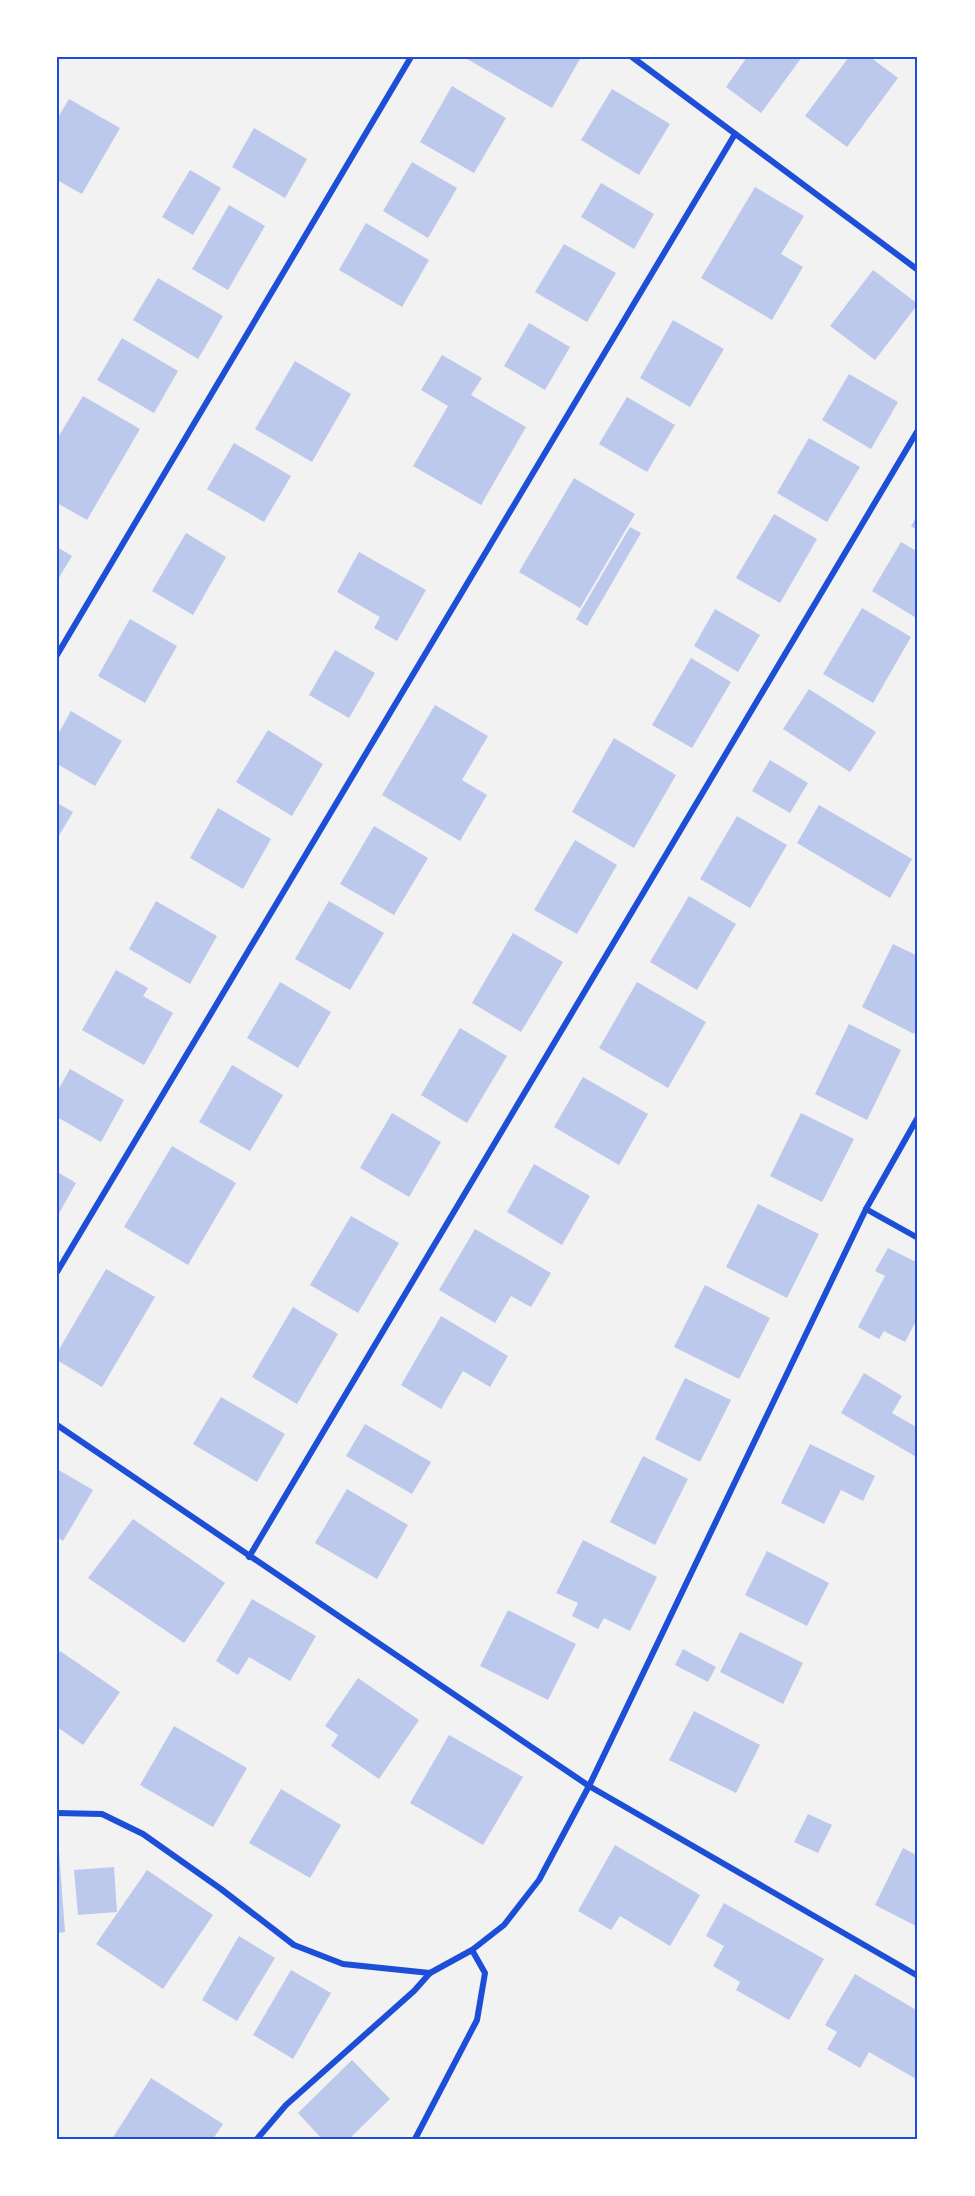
<svg xmlns="http://www.w3.org/2000/svg" width="975" height="2196" viewBox="0 0 975 2196" font-family="Quicksand,sans-serif">
<style>
.building{fill:#bdc9ec}
.lines{fill:none;stroke-linecap:round;stroke-linejoin:round}
.minor{stroke:#1d4ed8;stroke-width:6}
.neatline{fill:none;stroke:#1d4ed8;stroke-width:2}
</style>
<rect width="100%" height="100%" fill="#f2f2f2"/>
<g class="building">
<path d="M468,57H581L552,108L467,59Z"/>
<path d="M747,57H802L761,113L726,87Z"/>
<path d="M849,57H870L898,78L847,147L805,116Z"/>
<path d="M452,86L506,118L474,173L420,142Z"/>
<path d="M612,89L670,124L639,175L581,140Z"/>
<path d="M69,99L120,128L82,194L57,180V119Z"/>
<path d="M254,128L307,159L285,198L232,167Z"/>
<path d="M412,162L457,188L428,238L383,211Z"/>
<path d="M190,170L221,188L193,235L162,217Z"/>
<path d="M601,183L654,214L634,249L581,217Z"/>
<path d="M755,187L804,216L781,254L803,267L772,320L701,278Z"/>
<path d="M229,205L265,226L228,290L192,269Z"/>
<path d="M366,223L429,260L402,307L339,270Z"/>
<path d="M564,244L616,273L587,322L535,292Z"/>
<path d="M873,270L918,304L875,360L830,326Z"/>
<path d="M158,278L223,316L198,359L133,320Z"/>
<path d="M673,320L724,349L690,407L640,378Z"/>
<path d="M529,323L570,347L545,390L504,366Z"/>
<path d="M122,338L178,371L154,413L97,380Z"/>
<path d="M442,355L482,378L471,395L526,427L481,505L413,466L448,406L421,390Z"/>
<path d="M295,361L351,394L312,462L255,429Z"/>
<path d="M849,374L898,402L871,449L822,420Z"/>
<path d="M83,396L140,429L87,520L57,503V439Z"/>
<path d="M627,397L675,425L647,472L599,444Z"/>
<path d="M809,438L860,467L827,522L777,493Z"/>
<path d="M234,443L291,476L264,522L207,489Z"/>
<path d="M574,478L635,514L580,608L519,572Z"/>
<path d="M774,514L817,539L780,603L736,578Z"/>
<path d="M918,514V531L911,526Z"/>
<path d="M630,527L641,533L587,626L576,619Z"/>
<path d="M186,533L226,557L193,615L152,591Z"/>
<path d="M901,542L918,552V619L872,591Z"/>
<path d="M57,547L72,556L57,581Z"/>
<path d="M359,552L426,590L397,641L374,628L380,617L337,592Z"/>
<path d="M862,608L911,637L873,703L823,674Z"/>
<path d="M715,609L760,635L738,672L694,646Z"/>
<path d="M130,619L177,646L145,703L98,676Z"/>
<path d="M335,650L375,673L349,718L309,695Z"/>
<path d="M691,658L731,682L692,748L652,725Z"/>
<path d="M809,689L876,732L850,772L783,729Z"/>
<path d="M435,705L488,736L462,780L487,795L460,841L382,795Z"/>
<path d="M71,711L122,741L95,786L57,764V736Z"/>
<path d="M268,730L323,764L292,816L236,782Z"/>
<path d="M614,738L676,775L634,848L572,812Z"/>
<path d="M770,760L808,783L790,813L752,791Z"/>
<path d="M57,803L73,812L57,839Z"/>
<path d="M819,805L912,859L890,898L797,843Z"/>
<path d="M218,808L271,839L243,889L190,858Z"/>
<path d="M737,816L787,845L750,908L700,879Z"/>
<path d="M374,826L428,858L394,915L340,884Z"/>
<path d="M575,840L617,865L577,934L534,910Z"/>
<path d="M689,896L736,924L697,990L650,962Z"/>
<path d="M156,901L217,936L190,984L129,949Z"/>
<path d="M329,901L384,933L350,990L295,959Z"/>
<path d="M513,933L563,962L521,1032L472,1003Z"/>
<path d="M893,944L918,956V1026L914,1034L862,1007Z"/>
<path d="M116,970L148,988L143,996L173,1013L144,1065L82,1030Z"/>
<path d="M280,982L331,1012L298,1068L247,1038Z"/>
<path d="M637,982L706,1022L668,1088L599,1048Z"/>
<path d="M849,1024L901,1050L867,1120L815,1094Z"/>
<path d="M460,1028L507,1056L467,1123L421,1095Z"/>
<path d="M232,1065L283,1095L250,1151L199,1122Z"/>
<path d="M70,1069L124,1100L101,1142L57,1117V1092Z"/>
<path d="M583,1077L648,1114L619,1165L554,1127Z"/>
<path d="M392,1113L441,1142L409,1197L360,1168Z"/>
<path d="M801,1113L854,1139L822,1202L770,1176Z"/>
<path d="M172,1146L236,1183L188,1265L124,1227Z"/>
<path d="M534,1164L590,1196L562,1245L507,1212Z"/>
<path d="M57,1172L76,1183L57,1217Z"/>
<path d="M758,1204L819,1234L787,1298L726,1267Z"/>
<path d="M351,1216L399,1243L358,1313L310,1285Z"/>
<path d="M475,1229L551,1273L531,1307L511,1296L495,1323L439,1290Z"/>
<path d="M888,1248L918,1263V1317L905,1342L884,1331L879,1339L858,1327L885,1276L875,1271Z"/>
<path d="M106,1269L155,1297L102,1387L57,1360V1353Z"/>
<path d="M705,1285L770,1318L739,1379L674,1347Z"/>
<path d="M293,1307L338,1334L297,1404L252,1377Z"/>
<path d="M441,1316L508,1356L490,1387L463,1371L441,1409L401,1385Z"/>
<path d="M864,1373L902,1396L892,1413L918,1428V1458L841,1413Z"/>
<path d="M685,1378L731,1400L700,1462L655,1439Z"/>
<path d="M221,1397L285,1434L257,1482L193,1444Z"/>
<path d="M365,1424L431,1462L412,1494L346,1456Z"/>
<path d="M810,1444L875,1476L863,1501L841,1490L824,1524L781,1503Z"/>
<path d="M643,1456L688,1479L655,1545L610,1522Z"/>
<path d="M57,1469L93,1490L63,1541L57,1537Z"/>
<path d="M347,1489L408,1525L377,1579L315,1543Z"/>
<path d="M133,1519L225,1583L184,1643L88,1578Z"/>
<path d="M583,1540L657,1577L630,1631L604,1618L598,1629L572,1616L578,1603L556,1593Z"/>
<path d="M767,1551L829,1583L807,1626L745,1595Z"/>
<path d="M252,1599L316,1636L290,1681L249,1657L238,1675L216,1661Z"/>
<path d="M508,1610L576,1644L548,1700L480,1666Z"/>
<path d="M740,1632L803,1663L783,1704L720,1672Z"/>
<path d="M683,1649L716,1667L708,1682L675,1665Z"/>
<path d="M60,1651L120,1692L83,1745L57,1727V1656Z"/>
<path d="M358,1678L419,1720L379,1779L331,1746L338,1735L325,1726Z"/>
<path d="M694,1711L760,1745L736,1793L669,1760Z"/>
<path d="M174,1726L247,1768L213,1827L140,1785Z"/>
<path d="M449,1735L523,1777L483,1845L410,1803Z"/>
<path d="M281,1789L341,1825L310,1878L249,1843Z"/>
<path d="M808,1814L832,1825L818,1853L794,1842Z"/>
<path d="M615,1845L700,1895L670,1946L620,1916L611,1930L578,1911Z"/>
<path d="M903,1848L918,1856V1927L875,1905Z"/>
<path d="M57,1851H59L65,1932L57,1933Z"/>
<path d="M114,1867L117,1912L78,1915L74,1870Z"/>
<path d="M147,1870L213,1915L163,1989L96,1944Z"/>
<path d="M724,1903L824,1959L789,2020L736,1990L740,1982L713,1966L724,1946L706,1936Z"/>
<path d="M239,1936L275,1958L237,2021L202,2000Z"/>
<path d="M291,1970L331,1993L293,2059L253,2035Z"/>
<path d="M855,1974L918,2011V2080L869,2052L860,2068L827,2049L837,2032L825,2025Z"/>
<path d="M352,2060L390,2099L349,2139H322L298,2113Z"/>
<path d="M151,2078L223,2124L213,2139H112Z"/>
</g>
<g class="lines">
<g class="minor">
<path d="M632,57L918,270"/>
<path d="M57,655L411,57"/>
<path d="M866,1209L918,1238"/>
<path d="M57,1272L735,134"/>
<path d="M57,1425L589,1786L918,1976"/>
<path d="M249,1557L918,430"/>
<path d="M57,1813L102,1814L143,1834L221,1889L294,1945L343,1964L430,1973L472,1950L504,1925L539,1880L589,1786L866,1209L918,1117"/>
<path d="M257,2139L286,2105L414,1991L430,1973"/>
<path d="M415,2139L477,2020L485,1973L472,1950"/>
</g>
</g>
<rect width="975" height="2196" fill="none" stroke="#ffffff" stroke-width="117"/>
<rect x="58" y="58" width="858" height="2080" class="neatline"/>
</svg>
